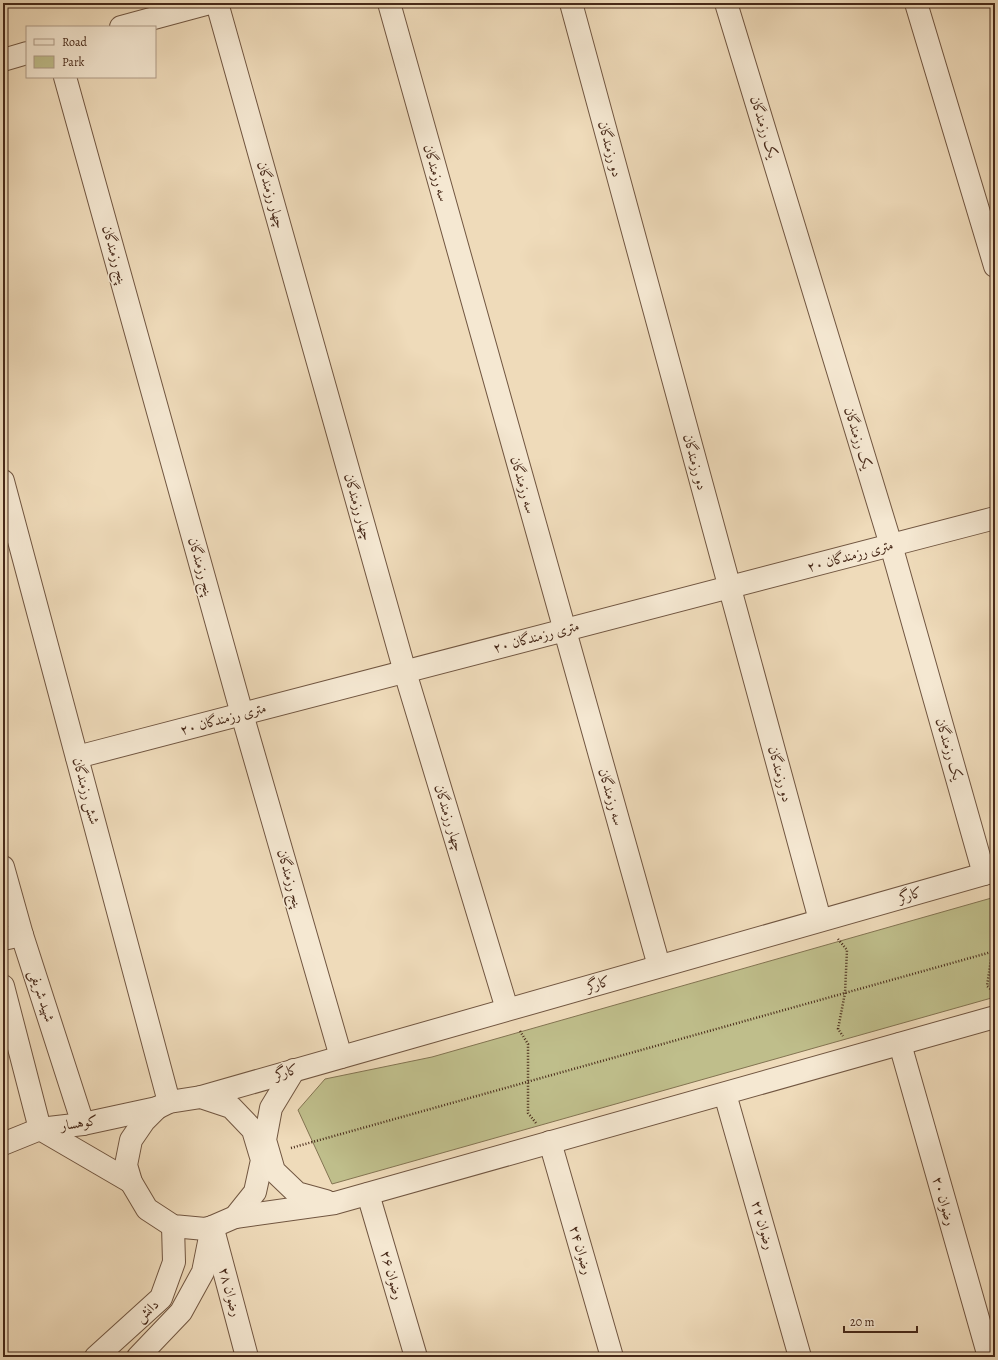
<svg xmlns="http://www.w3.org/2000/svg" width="998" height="1360" viewBox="0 0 998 1360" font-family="Alegreya,Amiri,serif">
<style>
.green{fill:#bfbe8b;stroke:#837452}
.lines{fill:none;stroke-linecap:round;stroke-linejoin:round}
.minor-casing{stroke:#715641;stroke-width:24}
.path{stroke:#472919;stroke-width:2.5;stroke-dasharray:1 2;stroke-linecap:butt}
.minor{stroke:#f5e8d2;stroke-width:22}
.labels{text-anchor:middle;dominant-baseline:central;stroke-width:3;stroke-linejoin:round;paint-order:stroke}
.street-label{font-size:14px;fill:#472919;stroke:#f5e8d2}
</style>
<rect width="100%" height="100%" fill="#efdbba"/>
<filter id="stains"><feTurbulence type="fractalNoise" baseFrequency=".005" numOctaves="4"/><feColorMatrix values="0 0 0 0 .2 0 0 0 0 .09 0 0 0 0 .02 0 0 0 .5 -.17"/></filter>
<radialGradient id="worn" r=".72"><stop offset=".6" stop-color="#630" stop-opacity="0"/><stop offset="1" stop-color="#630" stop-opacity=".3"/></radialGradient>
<path class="green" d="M995,897V997L332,1184L298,1110L325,1079L432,1057Z"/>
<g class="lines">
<g class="minor-casing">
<g id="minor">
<path d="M217,3L405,672L507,1009"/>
<path d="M389,3L659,966"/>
<path d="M571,3L820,920"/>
<path d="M726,3L891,545L984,874"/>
<path d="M916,3L995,266"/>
<path d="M121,27L210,3"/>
<path d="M3,60L27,53"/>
<path d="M65,77L242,714L341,1057"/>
<path d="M3,481L169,1102"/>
<path d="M77,757L995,518"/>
<path d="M3,867L22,935L83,1124"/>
<path d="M3,939L22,935"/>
<path d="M3,986L40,1129"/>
<path d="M900,1044L989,1357"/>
<path d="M294,1070L271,1108L265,1140L274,1171L297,1193L326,1201"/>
<path d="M725,1094L800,1357"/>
<path d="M201,1097L995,871"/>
<path d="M201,1097L231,1107L253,1130L262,1160L255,1192L235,1217L212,1227L205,1229L173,1226L147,1209L131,1182L126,1165L131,1140L144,1121L157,1108L169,1102Z"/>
<path d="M40,1129L131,1182"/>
<path d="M550,1142L612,1357"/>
<path d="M3,1144L40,1129L83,1124L157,1108"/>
<path d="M368,1194L416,1357"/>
<path d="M235,1217L335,1203L995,1017"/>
<path d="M214,1233L247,1357"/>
<path d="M96,1357L161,1298L174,1262L173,1226"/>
<path d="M138,1357L181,1312L203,1272L212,1227"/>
</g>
</g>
<g class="path">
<path d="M992,897L995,908"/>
<path d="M995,933L987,986L995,993"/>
<path d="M838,939L847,950L845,993L838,1029L843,1036"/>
<path d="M520,1031L528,1044V1113L536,1123"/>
<path d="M291,1148L995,951"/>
</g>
<use href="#minor" class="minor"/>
</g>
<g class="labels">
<g class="street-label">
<text transform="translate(764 127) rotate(73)">یک رزمندگان</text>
<text transform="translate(610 149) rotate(75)">دو رزمندگان</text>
<text transform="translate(436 173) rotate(74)">سه رزمندگان</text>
<text transform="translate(271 195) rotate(74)">چهار رزمندگان</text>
<text transform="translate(115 255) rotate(74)">پنج رزمندگان</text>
<text transform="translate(858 438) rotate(73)">یک رزمندگان</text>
<text transform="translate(695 462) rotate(75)">دو رزمندگان</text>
<text transform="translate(523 485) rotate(74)">سه رزمندگان</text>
<text transform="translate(358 507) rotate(74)">چهار رزمندگان</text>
<text transform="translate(850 556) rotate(-15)">۲۰ متری رزمندگان</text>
<text transform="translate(201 567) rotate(74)">پنج رزمندگان</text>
<text transform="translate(536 637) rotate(-15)">۲۰ متری رزمندگان</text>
<text transform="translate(223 719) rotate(-15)">۲۰ متری رزمندگان</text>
<text transform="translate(949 749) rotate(74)">یک رزمندگان</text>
<text transform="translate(780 774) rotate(75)">دو رزمندگان</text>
<text transform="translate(86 791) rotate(75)">شش رزمندگان</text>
<text transform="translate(611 797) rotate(74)">سه رزمندگان</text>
<text transform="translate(449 818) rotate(73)">چهار رزمندگان</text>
<text transform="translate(290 879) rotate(74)">پنج رزمندگان</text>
<text transform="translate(910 895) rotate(-16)">کارگر</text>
<text transform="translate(598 984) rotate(-16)">کارگر</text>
<text transform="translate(42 996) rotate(72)">شهید شریفی</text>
<text transform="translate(286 1072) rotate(-16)">کارگر</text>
<text transform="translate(79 1123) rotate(-9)">کوهسار</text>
<text transform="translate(944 1201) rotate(74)">رضوان ۲۰</text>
<text transform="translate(763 1225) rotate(74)">رضوان ۲۲</text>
<text transform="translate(581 1250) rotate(74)">رضوان ۲۴</text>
<text transform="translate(392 1275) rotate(74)">رضوان ۲۶</text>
<text transform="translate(230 1292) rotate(75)">رضوان ۲۸</text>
<text transform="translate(147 1311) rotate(-43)">دانش</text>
</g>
</g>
<rect width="998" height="1360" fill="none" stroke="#efdbba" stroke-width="16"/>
<rect x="4" y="4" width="990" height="1352" fill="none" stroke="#472919" stroke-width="2"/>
<rect x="8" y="8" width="982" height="1344" fill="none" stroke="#472919"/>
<rect x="26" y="26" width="130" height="52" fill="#f5e8d2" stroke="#af9c88"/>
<rect x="34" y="39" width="20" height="6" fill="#f5e8d2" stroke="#af9c88"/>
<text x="62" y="46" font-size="12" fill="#472919">Road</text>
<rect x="34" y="56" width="20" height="12" fill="#bfbe8b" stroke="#af9c88"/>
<text x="62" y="66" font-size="12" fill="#472919">Park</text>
<path d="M844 1326v6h73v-6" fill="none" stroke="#472919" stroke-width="2"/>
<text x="850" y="1326" font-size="12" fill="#472919" stroke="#f5e8d2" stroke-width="3" paint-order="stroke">20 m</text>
<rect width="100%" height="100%" filter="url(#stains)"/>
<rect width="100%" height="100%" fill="url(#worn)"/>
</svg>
